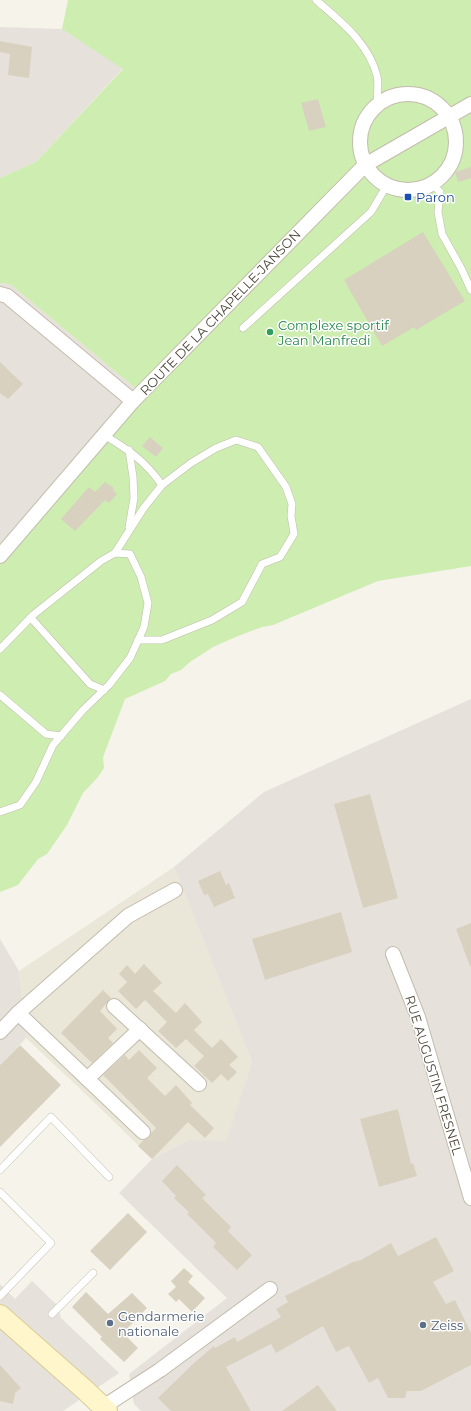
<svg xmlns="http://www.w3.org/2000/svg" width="471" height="1411" viewBox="0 0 471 1411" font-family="Montserrat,sans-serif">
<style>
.residential{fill:#eae6d8}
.industrial{fill:#e6e2db}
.green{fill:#cdedb1}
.building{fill:#d9d1bf}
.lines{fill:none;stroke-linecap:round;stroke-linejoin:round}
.service-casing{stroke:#c3bcac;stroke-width:8}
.minor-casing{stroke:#c3bcac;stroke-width:16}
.secondary-casing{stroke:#d9cd97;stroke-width:22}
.service{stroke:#fff;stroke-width:7}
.minor{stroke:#fff;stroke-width:14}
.secondary{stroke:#fff7cb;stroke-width:20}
.transit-dot{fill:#1a4fb4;stroke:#fff;stroke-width:1.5}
.leisure-dot{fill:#2e9e5b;stroke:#fff;stroke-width:1.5}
.service-dot{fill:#5c6f8a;stroke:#fff;stroke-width:1.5}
.labels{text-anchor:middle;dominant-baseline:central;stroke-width:3;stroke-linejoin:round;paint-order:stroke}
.transit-label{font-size:13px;fill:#164399;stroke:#fff;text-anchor:start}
.street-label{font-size:13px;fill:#4b4537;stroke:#fff}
.leisure-label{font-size:13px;fill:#27864d;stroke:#fff;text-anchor:start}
.service-label{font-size:13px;fill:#4e5e75;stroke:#fff;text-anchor:start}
</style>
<rect width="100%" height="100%" fill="#f6f3ea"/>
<path class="residential" d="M174,867L252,1062L226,1142L189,1140L152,1159L93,1101L26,1038L19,971Z"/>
<g class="industrial">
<path d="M0,27L62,29L123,68L36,162L0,178Z"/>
<path d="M0,283L10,284L145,396L61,492L0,565Z"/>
<path d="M471,699V1411H141L134,1404L129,1374L227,1298L119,1193L152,1159L189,1140L226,1141L252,1062L174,867L264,792Z"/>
<path d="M0,939L19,971L26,1038L0,1065Z"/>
<path d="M32,1281L58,1306L61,1318L119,1373L63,1411H0V1284L15,1299Z"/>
</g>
<path class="green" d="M68,0H471V566L378,581L273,625L262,627L238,636L213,647L190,662L181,670L171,674L165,681L125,699L103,757L104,768L98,777L83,793L67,825L47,854L38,859L18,885L0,892V565L61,492L145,396L10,284L0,283V178L36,162L123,69L62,29Z"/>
<g class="building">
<path d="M0,41L32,47L29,78L8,75L10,54L0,52Z"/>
<path d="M318,99L326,127L309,131L301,103Z"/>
<path d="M471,167V178L458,182L455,172Z"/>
<path d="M423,232L465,301L416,330L414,327L382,346L344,280Z"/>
<path d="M0,362L23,384L8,399L0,393Z"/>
<path d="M150,437L163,448L156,457L142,446Z"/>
<path d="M105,482L114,488L113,490L117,494L109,503L105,500L75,531L61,519L89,487L95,492Z"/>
<path d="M370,794L398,898L363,908L334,804Z"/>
<path d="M220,871L226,885L229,883L235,898L214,907L208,894L204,895L198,881Z"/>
<path d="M341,912L352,952L265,980L252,939Z"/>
<path d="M471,923V966H470L456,929Z"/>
<path d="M144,964L162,983L153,991L176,1013L185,1003L202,1022L194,1030L212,1048L221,1039L238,1057L229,1065L237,1072L228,1081L221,1074L212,1083L194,1066L204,1056L186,1039L176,1048L158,1031L167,1022L145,1000L136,1009L118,991L127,982L119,974L127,965L135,974Z"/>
<path d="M103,990L111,998L100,1011L117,1029L108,1038L113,1043L92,1063L61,1033Z"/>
<path d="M20,1045L61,1085L0,1147V1065Z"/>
<path d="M139,1050L157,1068L147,1078L165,1096L176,1085L192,1103L190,1105L214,1128L205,1138L188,1122L152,1159L138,1146L144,1140L149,1138L151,1133L156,1128L103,1075L125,1055L129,1060Z"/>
<path d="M398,1109L411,1164L413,1163L417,1176L379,1187L360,1119Z"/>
<path d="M177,1165L206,1195L202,1198L231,1227L228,1231L252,1255L237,1270L213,1247L216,1243L187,1214L189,1212L174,1198L176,1196L162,1181Z"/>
<path d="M128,1213L147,1232L110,1270L90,1251Z"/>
<path d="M436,1237L454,1271L433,1282L446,1304L455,1300L471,1333V1365L421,1391H407L405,1398H388L378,1378L369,1383L349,1346L336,1352L323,1326L276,1353L271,1344L226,1367L251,1411H171L158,1398L195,1362L214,1346L215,1348L235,1337L237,1342L281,1317L276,1309L288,1302L285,1296L353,1262L361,1260L391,1243L398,1256Z"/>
<path d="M184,1268L193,1276L188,1282L205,1298L192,1312L179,1299L176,1302L168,1294L176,1287L171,1281Z"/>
<path d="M86,1292L108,1314L132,1293L147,1308L123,1333L138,1348L124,1362L100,1339L102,1337L72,1307Z"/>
<path d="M0,1365L21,1388L15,1393L13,1404L0,1401Z"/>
<path d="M318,1385L337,1411H282Z"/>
</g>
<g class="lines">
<g class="service-casing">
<g id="service">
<path d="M316,0C341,22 369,43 377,76C379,85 377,96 377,104"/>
<path d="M431,183L440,192L438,212L442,234L461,268L471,290"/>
<path d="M243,328L371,212L387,185"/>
<path d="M104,435C129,450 145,461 162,485"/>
<path d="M129,450L133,477L134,498L129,527"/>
<path d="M115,553L143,509L162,485L191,463L216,448L236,440L258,447L286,487L292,504L291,516L294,534L280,557L262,564L242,602L212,620L162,640H138"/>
<path d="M31,618L90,684L104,690"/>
<path d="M0,649L33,615L101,561L115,553L130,554L141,577L148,603L144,627L130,658L109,685L83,710L53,745L36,782L20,805L0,812"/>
<path d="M0,695L46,734L61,736"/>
<path d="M0,1170L51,1117L109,1177"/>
<path d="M0,1192L51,1243L0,1296"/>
<path d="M52,1314L93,1273"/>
</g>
</g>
<g class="minor-casing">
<g id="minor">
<circle cx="408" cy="142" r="48"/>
<path d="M0,294L7,296L133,401"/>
<path d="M0,556L133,401L365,165L471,104"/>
<path d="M393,954L418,1017L471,1198"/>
<path d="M114,1006L199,1084"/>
<path d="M18,1013L143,1132"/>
<path d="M0,1032L18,1013L128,916L175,890"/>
<path d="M87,1079L140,1029"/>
<path d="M103,1407L160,1370L270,1289"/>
</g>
</g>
<g class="secondary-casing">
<path id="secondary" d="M0,1315L85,1390L107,1411"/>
</g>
<use href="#service" class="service"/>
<use href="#minor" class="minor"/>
<use href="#secondary" class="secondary"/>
</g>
<rect class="transit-dot" x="404" y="193" width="8" height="8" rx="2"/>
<circle class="leisure-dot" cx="270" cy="332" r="4"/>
<g class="service-dot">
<circle cx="110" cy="1323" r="4"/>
<circle cx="423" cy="1325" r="4"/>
</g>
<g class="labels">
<g class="transit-label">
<text x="416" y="197">Paron</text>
</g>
<g class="street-label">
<text transform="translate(220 312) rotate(-46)">ROUTE DE LA CHAPELLE-JANSON</text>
<text transform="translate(434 1075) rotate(73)">RUE AUGUSTIN FRESNEL</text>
</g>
<g class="leisure-label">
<text x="278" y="325">Complexe sportif<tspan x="278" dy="15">Jean Manfredi</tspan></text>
</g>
<g class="service-label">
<text x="118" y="1316">Gendarmerie<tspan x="118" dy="15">nationale</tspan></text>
<text x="431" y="1325">Zeiss</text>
</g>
</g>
</svg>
